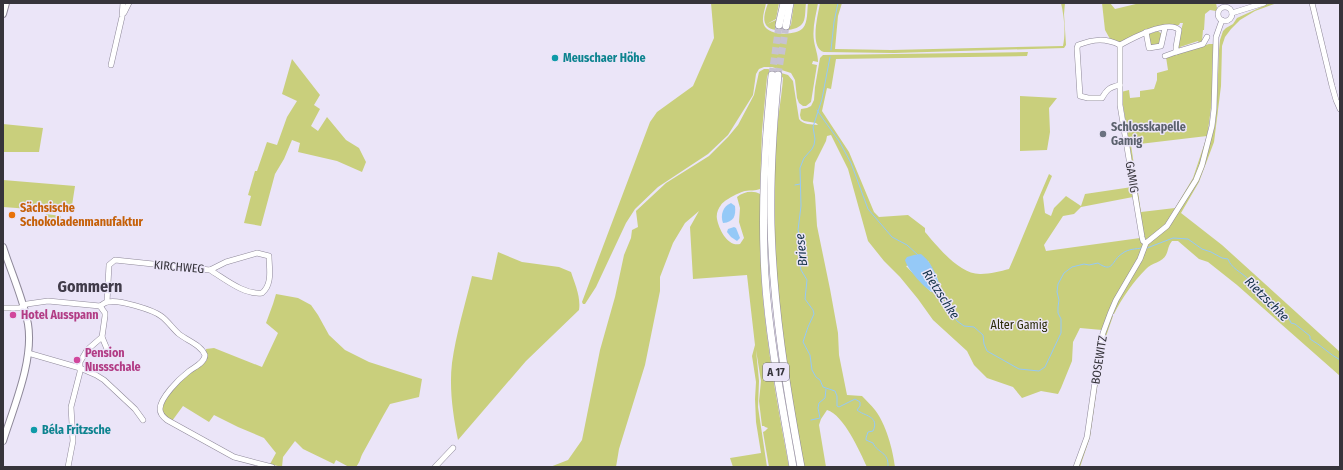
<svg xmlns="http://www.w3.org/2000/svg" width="1343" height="470" viewBox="0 0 1343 470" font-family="'Fira Sans Condensed',sans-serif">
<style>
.green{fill:#c9cf7c;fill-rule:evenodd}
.water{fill:#95c9f7}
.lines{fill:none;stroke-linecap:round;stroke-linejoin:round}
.stream{stroke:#95c9f7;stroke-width:1}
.highway-tunnel{stroke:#c7c2d2;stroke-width:7;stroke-dasharray:7 3.5;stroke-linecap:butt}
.minor-casing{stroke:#8e8899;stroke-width:6}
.major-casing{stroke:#8e8899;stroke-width:8}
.highway-casing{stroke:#8e8899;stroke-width:8}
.minor{stroke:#fff;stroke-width:5}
.major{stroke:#fff;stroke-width:6}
.highway{stroke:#fff;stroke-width:7}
.culture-dot{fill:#0f9aa8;stroke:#ebe5f8;stroke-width:1.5}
.worship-dot{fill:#6b7280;stroke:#ebe5f8;stroke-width:1.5}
.food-dot{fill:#e8710a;stroke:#ebe5f8;stroke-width:1.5}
.hotel-dot{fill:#d1479c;stroke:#ebe5f8;stroke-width:1.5}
.labels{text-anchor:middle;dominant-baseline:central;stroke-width:3;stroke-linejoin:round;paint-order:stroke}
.shield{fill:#ebe5f8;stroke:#6c6974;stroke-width:1}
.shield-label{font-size:11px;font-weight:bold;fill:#36343b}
.culture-label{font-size:12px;font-weight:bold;fill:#0d838f;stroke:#ebe5f8;text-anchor:start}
.worship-label{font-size:12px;font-weight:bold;fill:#5b616d;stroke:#ebe5f8;text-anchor:start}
.street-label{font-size:12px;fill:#36343b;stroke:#ebe5f8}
.food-label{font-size:12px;font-weight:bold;fill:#c56008;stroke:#ebe5f8;text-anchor:start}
.hotel-label{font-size:12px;font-weight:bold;fill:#b23c85;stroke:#ebe5f8;text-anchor:start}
.park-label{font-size:12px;fill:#2b2c08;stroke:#ebe5f8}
.water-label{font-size:13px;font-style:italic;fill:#153249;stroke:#ebe5f8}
.district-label{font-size:16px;font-weight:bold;fill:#403b49;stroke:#ebe5f8}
</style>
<rect width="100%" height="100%" fill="#ebe5f8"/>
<g class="green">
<path d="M711,3H766C765,10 761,18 764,25C768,36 796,36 803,28C808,22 807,10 808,3H818C816,15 812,28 814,41C815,48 818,54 818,62L813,61L812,64L817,65L811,102L806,106H803L799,103L797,98L795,80L791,73L772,67H764L759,69L756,74L753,95L728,135L708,154L658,187L635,209L626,223L596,287L585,304H583L582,302L650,122L657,112L693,86L714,38Z"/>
<path d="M768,3H779L776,19L767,24L776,20V25C781,26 787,30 791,25L794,3H806C805,9 806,20 802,24C796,32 771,33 766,25C762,19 766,9 768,3Z"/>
<path d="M820,3H842L838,16L835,49L891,50L1063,46C1066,32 1064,16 1061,3H1065L1064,14L1066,45L1064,48L894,53L824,52C809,48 818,15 820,3Z"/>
<path d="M1102,3H1110L1115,9L1140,3H1216L1217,8L1216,11L1210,10L1205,14L1204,30H1203L1202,41L1199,43L1198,41L1180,47L1181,50L1178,49L1177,46L1183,23H1180L1179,25H1173L1124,42H1119L1110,39L1105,30Z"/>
<path d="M1270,3H1277L1255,11L1240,20L1231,29L1225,37L1222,46L1221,86L1214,142L1199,182L1181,213L1222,245L1340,352V376L1237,285L1208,262L1199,259L1178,241H1172C1167,248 1169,249 1166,255C1163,262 1151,263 1146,269C1133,282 1122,298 1114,314L1112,313L1147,245L1165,230L1204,165L1215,125L1217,99L1219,50L1220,40L1223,31L1226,28L1233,24L1237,18Z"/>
<path d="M1158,31L1162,34L1158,45H1150L1148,37L1149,34Z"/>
<path d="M1209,44H1213L1212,100L1206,146L1195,181L1167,224L1148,239H1146L1144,238L1121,92L1129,90L1130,98L1140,97V91L1154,89L1157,80V73L1168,70L1166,57ZM1207,136L1193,178L1175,208L1141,212L1131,145Z"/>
<path d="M1028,52L1027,56L836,59L831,89L827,88L822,111L849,152L874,212L879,217L908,215L925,228V232C938,247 960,275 981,274C990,274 1001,271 1009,269C1023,237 1035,206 1049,174L1052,176L1043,197L1045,213L1051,216L1054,208L1066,196L1081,206L1085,194L1132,187L1133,197L1081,207L1074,214L1063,216L1044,245L1046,251L1140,238L1141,243L1144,244V246L1102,330L1080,328L1073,342L1072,361L1061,388L1058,394L1041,391L1022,398L1013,387L987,378L974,365L967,351L933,320L918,299L900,277L884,261L868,241L848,169L831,135L827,136L826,141L815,163L813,182L815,195L817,226L830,289L838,333L839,355L847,395L862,396C866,400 871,405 875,410C886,424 893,450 895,467H867C860,452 844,415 827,410L821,419L819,425L826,467H804C791,389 776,311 775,232C774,199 774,165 777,132C778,114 782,95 783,78C780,73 772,73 768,74L767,77L762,131L760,189C755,191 751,190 745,191C740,192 724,200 721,205C718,209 716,214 717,219C719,230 728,247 740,244L744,238L739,222L740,208L737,197C743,192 753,190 760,194C760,225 760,257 762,289C767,349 778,408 789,467H769L763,432L765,431L768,428L765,427L764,426H762L759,401L761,381L756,350L759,381L758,407L767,467H733L730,458L761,453L756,422L755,399L756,382L752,356L755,345L747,275L693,279L690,227L699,211L685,223L673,243L660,277V291L645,365L619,449L616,467H550L568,460L582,440L600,350L615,297L624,255L631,238L632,230L638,227L636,211L666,183L709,156L728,137L738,125L754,95L759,72L764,69H768L788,75L793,81L799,119C803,125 811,124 818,125L816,123L804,121L801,119L800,115L801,109L807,108L811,106L814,100L815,87L820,58L823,55ZM928,261L937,277L940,287L931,292L906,266Z"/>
<path d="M292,59L320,95L314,105L320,109L311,126L318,131L327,117L346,140L359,148L366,162L362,172L337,161L298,152L300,143L292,140L284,159L275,174L261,226L244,223L251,196L248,195L255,171H257L267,142L277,145L287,117L297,101L282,94Z"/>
<path d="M1020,96L1057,98L1049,108L1050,132L1047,150L1020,151Z"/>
<path d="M3,124L43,128L39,152H3Z"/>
<path d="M3,180L75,186L71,212L3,207Z"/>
<path d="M46,214L61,216L60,225L45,223Z"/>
<path d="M498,252L522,262L559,267L571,272C575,284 581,297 579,310L526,361L458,440C453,415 449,388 452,363C456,334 465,305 472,276L492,280Z"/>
<path d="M276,294L298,298L311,305L318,315L329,335L345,350L369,362L422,379L419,397L390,404C381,419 373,435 364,451C360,457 361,461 356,467H349L336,460L334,464L303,449L295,441L283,457L282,467L270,464L276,453L264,438L238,427L214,415L209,422L183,406L172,421C170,419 166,418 165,416C151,399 197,369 207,360L206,349L214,348L262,367L278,333L266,323L273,304Z"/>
<path d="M1111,315L1113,316L1103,345L1090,437L1080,467H1077L1085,449L1102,344Z"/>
</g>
<g class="water">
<path d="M731,203L735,206C736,216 734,222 723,223C720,215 723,206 731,203Z"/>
<path d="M734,227L736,228L740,238L737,241L731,237L727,232L728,229Z"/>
<path d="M921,254C923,256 926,258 928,261C932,265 942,287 940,291C938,293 936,293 934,293C925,289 907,269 905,260L907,257L914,255Z"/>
</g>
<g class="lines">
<g class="stream">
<path d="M831,50L834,22L838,3"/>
<path d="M830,57L822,99L813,127L815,139L814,145L812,149L804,158L800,168L801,206L798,230L803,250L800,258V264L801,270L807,280L805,299L813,310L814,314L808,327L803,342L810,355L812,370L816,377L820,380L823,387L835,391L837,396V406L839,407L855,399L860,402V406L857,410C864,416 880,416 873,431L868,432L866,438V440L873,443C878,454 889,451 888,467"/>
<path d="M817,110L821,116L839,141L851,163L868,209L892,237L907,245L918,255"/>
<path d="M795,185L800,184"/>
<path d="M1147,248L1173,238L1188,239L1202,249L1211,252L1222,258L1228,259C1231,268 1241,272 1247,278C1250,281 1247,279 1249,284C1252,289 1257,291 1263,293L1265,297H1269C1271,304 1281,314 1288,316L1291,323L1295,324L1310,336V339C1321,345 1329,354 1340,360"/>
<path d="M937,291L957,321L964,326L974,327L983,335L984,344L987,351L1019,369L1039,371L1045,367L1061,333V319L1058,313V307L1059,300L1057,292L1058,284L1064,273L1072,267L1084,264L1089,265L1098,263C1114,274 1111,260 1123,253C1128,249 1136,249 1142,248"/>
<path d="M811,420L820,418L818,408L819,403L825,398L826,389"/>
</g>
<g class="highway-tunnel">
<path d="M772,75L779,25"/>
<path d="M778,75L786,26"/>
</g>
<g class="minor-casing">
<g id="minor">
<path d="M1312,3L1332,86L1336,100L1340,109"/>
<circle cx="1225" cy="14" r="7"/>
<path d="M124,13L129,3"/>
<path d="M1232,13L1264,3"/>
<path d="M1146,32L1149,48L1161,46L1165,28"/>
<path d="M1165,56L1176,52"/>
<path d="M111,65L122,17L123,3"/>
<path d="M1120,85C1110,87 1107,89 1102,98H1088L1080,96L1077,48L1078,45C1094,39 1105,38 1120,45"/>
<path d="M1146,243L1143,241L1142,237L1120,105V45C1131,39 1168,19 1179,30L1176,47V52L1203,44L1207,37"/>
<path d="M107,302L109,265L115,260L210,270L226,262L257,253L269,256C269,268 273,284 262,293C244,295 225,279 210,270"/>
<path d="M100,306L105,313V316L102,337L107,349L106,352"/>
<path d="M3,308H20L27,304L48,301L100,306C102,305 105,302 108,302C118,299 153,310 161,316C168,321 173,329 179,334C188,341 201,345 205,355C205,363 194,367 188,372C179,379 160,398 160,409C160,414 163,417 167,420L234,457L272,467"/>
<path d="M28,353L80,368L96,375L104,380L135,409L143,420"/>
<path d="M68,467L73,441L71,407L80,372V362L87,350L102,337"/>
<path d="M435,467L453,448"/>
<path d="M1076,467L1087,437L1100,347L1103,333L1110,314L1116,300L1140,259L1146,243L1167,226L1196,180L1202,165L1212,126L1214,109L1216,37L1222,20"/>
</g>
</g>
<g class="major-casing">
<g id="major">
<path d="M3,14L6,3"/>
<path d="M3,247C11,272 23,298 28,324C34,360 14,406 3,441"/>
</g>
</g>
<g class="highway-casing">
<g id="highway">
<path d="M779,25L784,3"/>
<path d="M786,26L790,3"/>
<path d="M772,75C765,141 761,208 765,275C769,339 782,403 793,467"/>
<path d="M778,75C773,125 770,174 771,224C773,306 786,386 801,467"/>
</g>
</g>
<use href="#minor" class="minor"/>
<use href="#major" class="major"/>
<use href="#highway" class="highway"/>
</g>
<g class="culture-dot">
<circle cx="555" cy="58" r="4"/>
<circle cx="34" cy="430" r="4"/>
</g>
<circle class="worship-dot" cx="1103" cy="134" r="4"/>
<circle class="food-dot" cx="12" cy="215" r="4"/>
<g class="hotel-dot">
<circle cx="13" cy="315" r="4"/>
<circle cx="77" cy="360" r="4"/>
</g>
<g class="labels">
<rect class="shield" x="763" y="363" width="26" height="18" rx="3"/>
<g class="shield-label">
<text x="776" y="372">A 17</text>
</g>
<g class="culture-label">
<text x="563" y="58">Meuschaer Höhe</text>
<text x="42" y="430">Béla Fritzsche</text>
</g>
<g class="worship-label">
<text x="1111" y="127">Schlosskapelle<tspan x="1111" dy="14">Gamig</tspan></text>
</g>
<g class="street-label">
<text transform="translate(1132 177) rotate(81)">GAMIG</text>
<text transform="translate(179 267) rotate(5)">KIRCHWEG</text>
<text transform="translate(1099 360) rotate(-81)">BOSEWITZ</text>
</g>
<g class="food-label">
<text x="20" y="208">Sächsische<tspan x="20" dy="14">Schokoladenmanufaktur</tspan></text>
</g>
<g class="hotel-label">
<text x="21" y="315">Hotel Ausspann</text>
<text x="85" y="353">Pension<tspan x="85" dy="14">Nussschale</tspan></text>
</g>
<g class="park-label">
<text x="1019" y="325">Alter Gamig</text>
</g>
<g class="water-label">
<text transform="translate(801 250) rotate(-96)">Briese</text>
<text transform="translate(941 294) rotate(57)">Rietzschke</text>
<text transform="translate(1267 299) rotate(45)">Rietzschke</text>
</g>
<g class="district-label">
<text x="90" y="286">Gommern</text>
</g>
</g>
<rect width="1343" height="470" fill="none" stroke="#36343b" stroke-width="8"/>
</svg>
